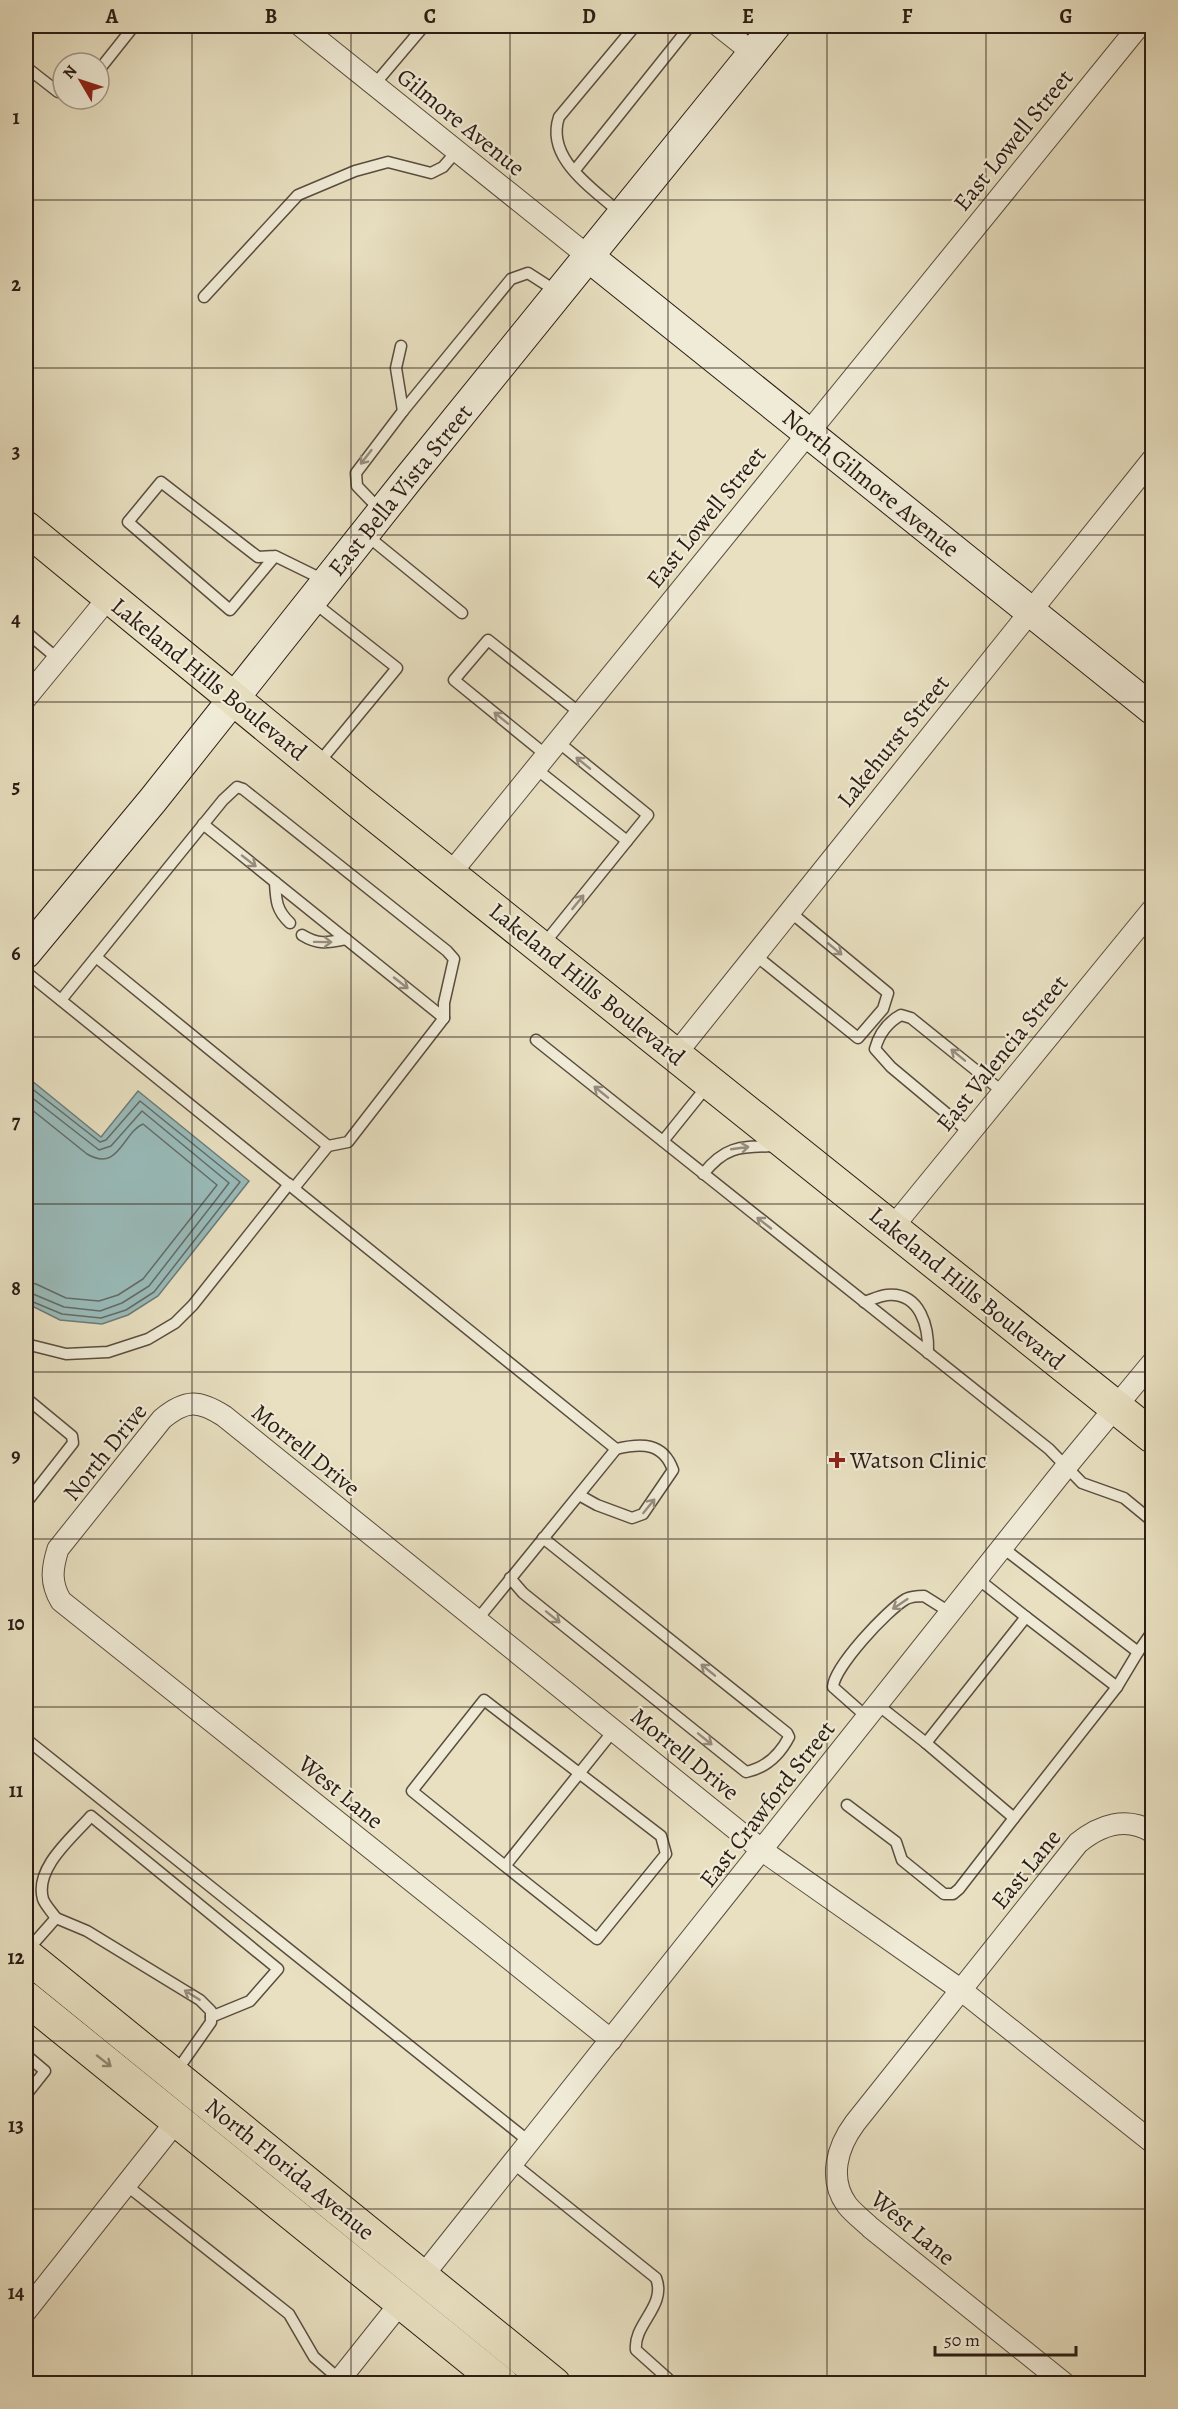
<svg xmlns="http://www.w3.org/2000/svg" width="1178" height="2409" viewBox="0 0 1178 2409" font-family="Alegreya,serif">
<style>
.water{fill:#99bbba;stroke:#6d7b78;stroke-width:1.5}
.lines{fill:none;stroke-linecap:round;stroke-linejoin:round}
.shore{stroke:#626c67;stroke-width:1.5}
.lane-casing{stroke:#5a4d3f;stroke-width:13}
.street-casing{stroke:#5a4d3f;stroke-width:23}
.secondary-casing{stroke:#2b1c14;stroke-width:32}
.primary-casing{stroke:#2b1c14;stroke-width:35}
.lane{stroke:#f0ebd7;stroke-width:10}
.street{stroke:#f0ebd7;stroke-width:21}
.secondary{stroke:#f0ebd7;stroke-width:30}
.primary{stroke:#e8e0c1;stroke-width:33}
.oneway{stroke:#978e7f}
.oneway2{stroke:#938873}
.grid{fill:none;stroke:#2b1c14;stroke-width:1.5;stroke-opacity:0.55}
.poi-dot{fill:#8f2418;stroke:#f0ebd7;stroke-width:2}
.labels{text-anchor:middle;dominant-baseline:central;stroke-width:4.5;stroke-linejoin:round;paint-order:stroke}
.street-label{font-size:24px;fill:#2b1c14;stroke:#f0ebd7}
.poi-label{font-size:24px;fill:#2b1c14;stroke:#f0ebd7;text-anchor:start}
.neatline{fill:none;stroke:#2b1c14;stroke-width:2}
.grid-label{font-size:20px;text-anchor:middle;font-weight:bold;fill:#2b1c14}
</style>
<rect width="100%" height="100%" fill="#e8e0c1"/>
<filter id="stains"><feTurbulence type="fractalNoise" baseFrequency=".00333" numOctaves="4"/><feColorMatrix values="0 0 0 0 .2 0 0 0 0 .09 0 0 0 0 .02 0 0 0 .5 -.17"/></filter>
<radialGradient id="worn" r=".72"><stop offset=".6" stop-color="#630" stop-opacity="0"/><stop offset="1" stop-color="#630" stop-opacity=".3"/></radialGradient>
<path class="water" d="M26,1076L101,1137L138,1091L249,1181L158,1296L128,1315L102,1324L60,1320L26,1303Z"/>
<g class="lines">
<g class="shore">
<path d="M26,1084L100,1142L106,1140L140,1101L240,1182L154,1292L126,1310L101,1318L62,1314L26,1299"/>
<path d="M26,1093L99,1150L111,1146L142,1111L229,1183L149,1286L122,1303L100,1311L64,1307L26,1291"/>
<path d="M26,1105L87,1154C119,1173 123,1132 143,1124L217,1185L143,1279L118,1295L99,1301L66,1298L36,1284L26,1282"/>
</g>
<g class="lane-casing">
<g id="lane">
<path d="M26,67L58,92H63"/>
<path d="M99,70L134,26"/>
<path d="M374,85L424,26"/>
<path d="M575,170L690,26"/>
<path d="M620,213C593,188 545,159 559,117L635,26"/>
<path d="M204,297L298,195L355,171L388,162L431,173L443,167L456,152"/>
<path d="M401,346L396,368L403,411L511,279L528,273L556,291"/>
<path d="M381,511L357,486L356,473L403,411"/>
<path d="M365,534L462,613"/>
<path d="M275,556L230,610L128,522L161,482L258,557L275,556L324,580"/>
<path d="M312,601L397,668L317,765"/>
<path d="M26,632L58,659"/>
<path d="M546,755L454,680L488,640L580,713"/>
<path d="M535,768L627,841"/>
<path d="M203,824L444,1018"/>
<path d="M275,882C276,900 276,910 290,923"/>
<path d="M302,935C318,945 327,943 346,939"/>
<path d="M543,945L648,815L557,741"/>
<path d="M755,955L858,1038L883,1009L888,993L789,911"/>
<path d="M96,957L328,1146"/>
<path d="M26,972L616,1449"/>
<path d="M61,1000L223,800L237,787L243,789L447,951L454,959L444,1003V1018L348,1142L328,1146L294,1188"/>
<path d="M536,1040L1049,1449L1082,1483L1124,1498L1152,1521"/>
<path d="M970,1133L891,1067L875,1049C879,1034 888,1022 901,1015L911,1018L1003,1092"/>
<path d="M663,1141L708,1085"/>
<path d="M703,1174C726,1145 741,1147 776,1146"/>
<path d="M864,1302C871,1300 879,1296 887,1295C921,1292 929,1328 928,1353"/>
<path d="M26,1344L66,1354L108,1352L148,1339L175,1323L193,1305L289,1184"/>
<path d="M26,1398L72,1436L73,1443L26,1503"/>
<path d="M1003,1548L1138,1652L1152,1632"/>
<path d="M510,1578L523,1593L746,1772C766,1768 779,1756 789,1737L787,1733L543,1538"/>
<path d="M1026,1617L1117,1687L1138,1652"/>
<path d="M477,1620L616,1449C641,1443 663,1442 673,1470L643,1514L632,1518L597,1505L579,1495"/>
<path d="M878,1705L926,1743L1026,1617L978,1579"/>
<path d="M868,1718L833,1687C834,1667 887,1610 906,1599C912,1596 918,1596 924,1596L951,1613"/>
<path d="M26,1739L531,2143"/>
<path d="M926,1743L1014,1818L1117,1687"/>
<path d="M847,1805L896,1842L902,1860L944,1894H953L959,1889L1014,1818"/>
<path d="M505,1866L597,1939L666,1854L661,1836L484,1700L412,1791L505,1866L614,1730"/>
<path d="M56,1918C52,1912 45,1905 43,1899C34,1868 73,1837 91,1816L278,1969L250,2001L211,2017"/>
<path d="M26,1952L56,1918L87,1931L200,2000L211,2011V2022L176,2072"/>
<path d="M26,2055L45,2071L26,2095"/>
<path d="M514,2164L656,2278C667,2306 633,2324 636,2350L674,2384"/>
<path d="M126,2185L289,2314L314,2357L339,2379"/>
</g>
</g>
<g class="street-casing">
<g id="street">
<path d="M301,26L589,257"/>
<path d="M719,26L753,53"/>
<path d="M26,698L109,597"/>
<path d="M450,874L1139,26"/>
<path d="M675,1055L1152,460"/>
<path d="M892,1228L1152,910"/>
<path d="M611,2040L61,1601C50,1583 52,1568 58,1549L162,1419C186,1399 199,1400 224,1416L763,1851L961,1990L1152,2142"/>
<path d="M421,2278L1066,1467L1152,1363"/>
<path d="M26,2311L178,2119"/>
<path d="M336,2384L402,2301"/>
<path d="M1065,2384L871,2228C864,2221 854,2214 847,2205C828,2179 837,2147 855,2123L1078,1843C1100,1825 1127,1816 1152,1832"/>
</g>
</g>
<g class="secondary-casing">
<g id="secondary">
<path d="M589,257L1152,709"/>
<path d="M26,953L153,800L408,479L775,26"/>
</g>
</g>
<g class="primary-casing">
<g id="primary">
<path d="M26,528L359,802L1152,1436"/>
<path d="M26,1955L554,2384"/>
<path d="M26,1998L502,2384"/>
</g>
</g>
<use href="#lane" class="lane"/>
<use href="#street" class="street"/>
<use href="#secondary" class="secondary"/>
<use href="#primary" class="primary"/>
</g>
<defs><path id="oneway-shaft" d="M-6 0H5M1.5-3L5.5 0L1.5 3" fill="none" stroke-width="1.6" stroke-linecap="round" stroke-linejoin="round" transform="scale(1.5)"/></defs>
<g class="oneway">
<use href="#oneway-shaft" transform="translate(366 457) rotate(128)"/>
<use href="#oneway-shaft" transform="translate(501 718) rotate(-141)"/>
<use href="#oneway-shaft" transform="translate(583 763) rotate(-141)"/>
<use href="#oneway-shaft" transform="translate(249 861) rotate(38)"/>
<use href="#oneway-shaft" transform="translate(578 902) rotate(-51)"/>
<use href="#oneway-shaft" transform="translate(323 942) rotate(1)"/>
<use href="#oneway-shaft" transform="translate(835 949) rotate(40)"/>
<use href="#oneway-shaft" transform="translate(401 983) rotate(38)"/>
<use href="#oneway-shaft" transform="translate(958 1055) rotate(-141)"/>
<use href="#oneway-shaft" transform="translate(601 1092) rotate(-141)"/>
<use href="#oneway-shaft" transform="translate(740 1148) rotate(-8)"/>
<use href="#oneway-shaft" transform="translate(764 1223) rotate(-142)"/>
<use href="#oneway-shaft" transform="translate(649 1506) rotate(-51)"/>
<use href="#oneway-shaft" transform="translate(900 1604) rotate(146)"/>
<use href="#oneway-shaft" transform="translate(553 1617) rotate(39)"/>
<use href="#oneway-shaft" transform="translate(708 1670) rotate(-141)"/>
<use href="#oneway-shaft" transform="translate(705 1739) rotate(39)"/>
<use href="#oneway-shaft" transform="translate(192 1995) rotate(-148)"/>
</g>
<use class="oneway2" href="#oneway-shaft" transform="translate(104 2061) rotate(38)"/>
<path class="grid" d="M192,26V2384M351,26V2384M510,26V2384M668,26V2384M827,26V2384M986,26V2384M26,200H1152M26,368H1152M26,535H1152M26,702H1152M26,870H1152M26,1037H1152M26,1204H1152M26,1372H1152M26,1539H1152M26,1707H1152M26,1874H1152M26,2041H1152M26,2209H1152"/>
<path class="poi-dot" d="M834 1451h6v6h6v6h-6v6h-6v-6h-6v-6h6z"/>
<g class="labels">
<g class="street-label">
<text transform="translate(461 122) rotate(39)">Gilmore Avenue</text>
<text transform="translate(1013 140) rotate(-51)">East Lowell Street</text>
<text transform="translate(871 483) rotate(39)">North Gilmore Avenue</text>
<text transform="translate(400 490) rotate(-51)">East Bella Vista Street</text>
<text transform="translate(706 517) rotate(-51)">East Lowell Street</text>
<text transform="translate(209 679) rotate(39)">Lakeland Hills Boulevard</text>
<text transform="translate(893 741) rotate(-51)">Lakehurst Street</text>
<text transform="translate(587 984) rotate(39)">Lakeland Hills Boulevard</text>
<text transform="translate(1002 1053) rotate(-51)">East Valencia Street</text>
<text transform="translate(967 1288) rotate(39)">Lakeland Hills Boulevard</text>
<text transform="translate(306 1450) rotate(39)">Morrell Drive</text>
<text transform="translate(105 1452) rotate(-51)">North Drive</text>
<text transform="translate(685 1754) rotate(39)">Morrell Drive</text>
<text transform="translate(341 1792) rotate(39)">West Lane</text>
<text transform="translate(767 1804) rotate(-52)">East Crawford Street</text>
<text transform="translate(1026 1869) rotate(-51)">East Lane</text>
<text transform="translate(290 2169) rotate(39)">North Florida Avenue</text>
<text transform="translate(913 2228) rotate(40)">West Lane</text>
</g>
<g class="poi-label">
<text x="850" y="1460">Watson Clinic</text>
</g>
</g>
<rect width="1178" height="2409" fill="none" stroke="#e8e0c1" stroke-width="66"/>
<g transform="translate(81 81) rotate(309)"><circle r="28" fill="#f0ebd7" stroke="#a19889" stroke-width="1.5"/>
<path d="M0-4.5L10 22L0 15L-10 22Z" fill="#8f2418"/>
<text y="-9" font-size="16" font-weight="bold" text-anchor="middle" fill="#2b1c14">N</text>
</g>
<path d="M935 2346v9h141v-9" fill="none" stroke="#2b1c14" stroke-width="3"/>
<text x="944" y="2346" font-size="18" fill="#2b1c14" stroke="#f0ebd7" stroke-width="4.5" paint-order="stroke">50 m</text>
<rect x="33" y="33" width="1112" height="2343" class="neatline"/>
<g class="grid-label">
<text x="112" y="23">A</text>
<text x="271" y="23">B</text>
<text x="430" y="23">C</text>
<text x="589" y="23">D</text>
<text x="748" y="23">E</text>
<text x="907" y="23">F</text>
<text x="1066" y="23">G</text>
<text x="16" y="124">1</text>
<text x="16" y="291">2</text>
<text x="16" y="458">3</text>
<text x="16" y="626">4</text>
<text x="16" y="793">5</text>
<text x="16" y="960">6</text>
<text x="16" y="1128">7</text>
<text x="16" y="1295">8</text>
<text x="16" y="1462">9</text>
<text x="16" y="1630">10</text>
<text x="16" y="1797">11</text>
<text x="16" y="1964">12</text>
<text x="16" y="2132">13</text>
<text x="16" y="2299">14</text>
</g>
<rect width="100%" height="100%" filter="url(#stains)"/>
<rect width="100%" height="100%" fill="url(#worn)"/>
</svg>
